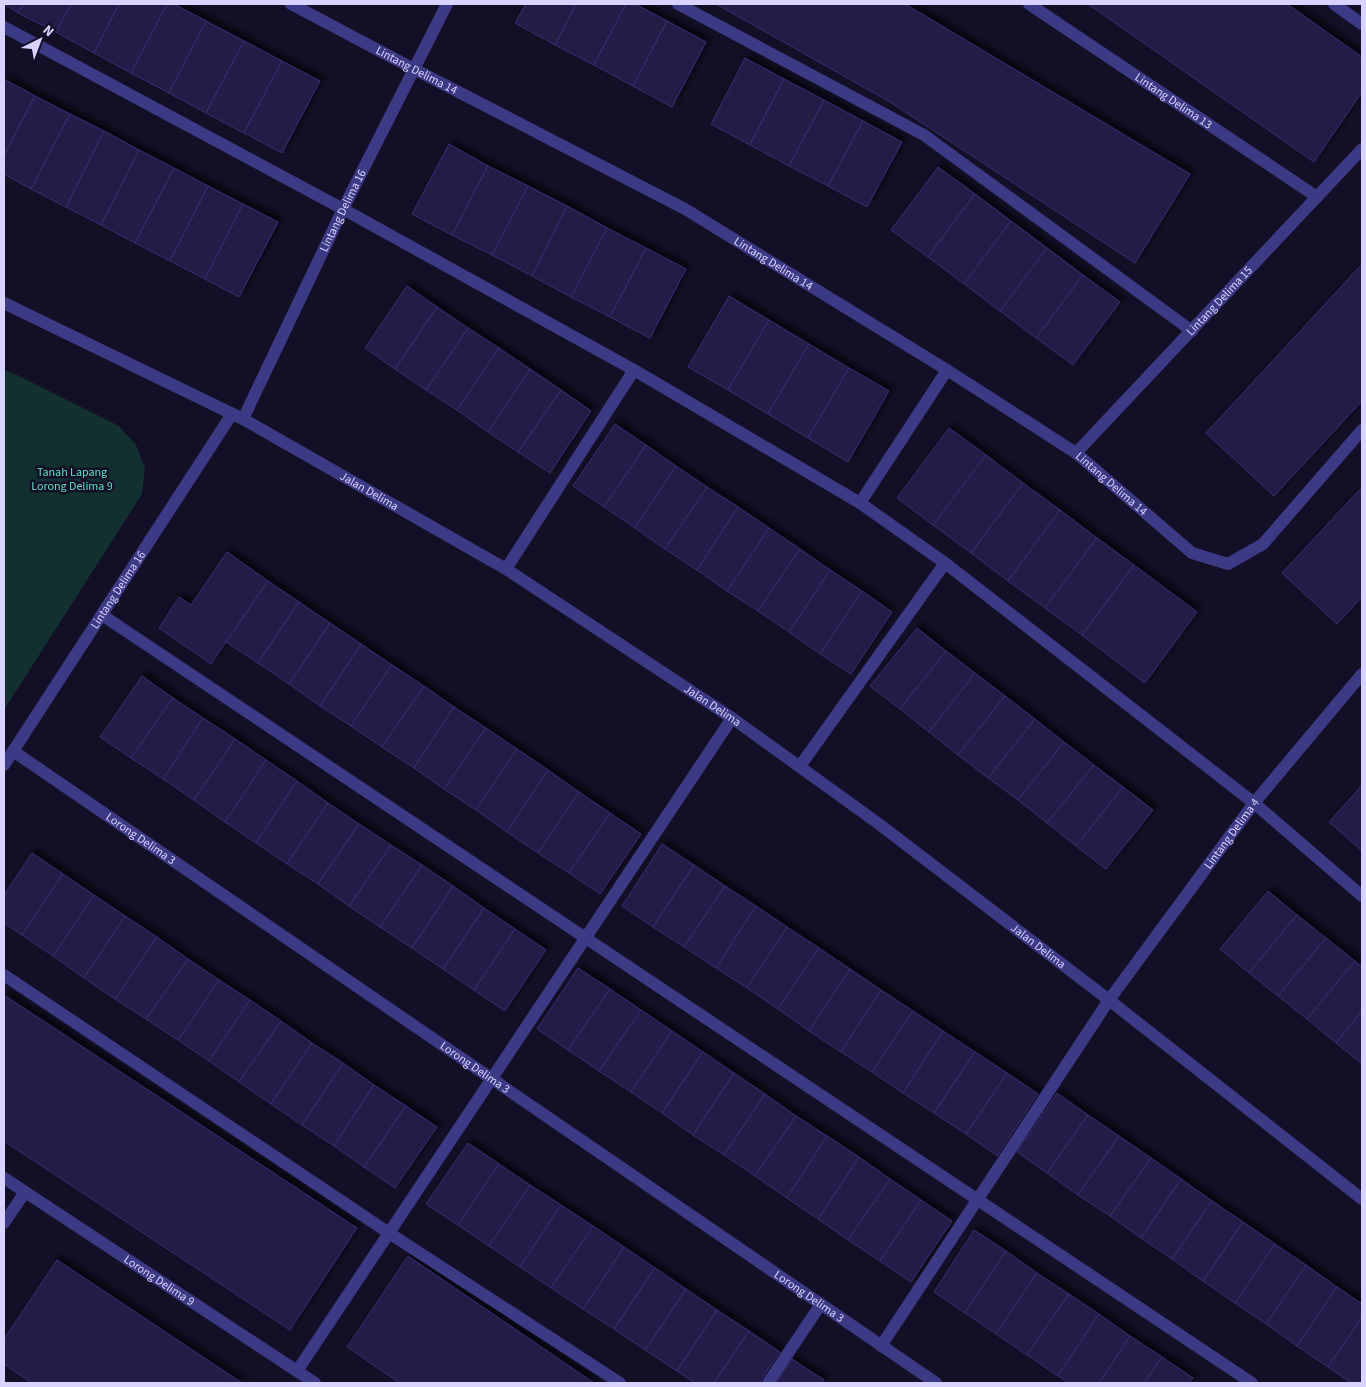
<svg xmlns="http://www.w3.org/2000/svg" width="1366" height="1387" viewBox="0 0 1366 1387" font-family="'Source Sans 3',sans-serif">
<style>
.green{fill:#12302f}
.building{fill:#241b47;stroke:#3b2d73;filter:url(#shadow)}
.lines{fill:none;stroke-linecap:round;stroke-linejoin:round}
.minor{stroke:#3d3a85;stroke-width:12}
.labels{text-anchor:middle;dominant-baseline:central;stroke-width:5;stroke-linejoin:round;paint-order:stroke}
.street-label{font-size:12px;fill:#d9d4ff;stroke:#130f26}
.park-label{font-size:12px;fill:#5fe0c0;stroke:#130f26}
</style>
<defs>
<filter id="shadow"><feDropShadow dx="4.5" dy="-4.5" stdDeviation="2.5" flood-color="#0009"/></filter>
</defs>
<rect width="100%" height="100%" fill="#130f26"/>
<path class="green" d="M4,370L15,374L119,426L136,445L145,468L142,494L4,710Z"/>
<g class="building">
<path d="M4,4H23L18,13Z"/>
<path d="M23,4H71L56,32L18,13Z"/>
<path d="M71,4H119L94,53L56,32Z"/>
<path d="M119,4H167L131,73L94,53Z"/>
<path d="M167,4H174L206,21L169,93L131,73Z"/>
<path d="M526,4H576L555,45L515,23Z"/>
<path d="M576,4H626L594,65L555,45Z"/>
<path d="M626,4H635L667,21L633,86L594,65Z"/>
<path d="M716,4H905L1190,174L1135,263L890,102Z"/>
<path d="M1088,4H1287L1362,57V92L1314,162Z"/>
<path d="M206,21L244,41L206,113L169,93Z"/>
<path d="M667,21L706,42L672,107L633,86Z"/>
<path d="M244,41L282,61L244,133L206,113Z"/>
<path d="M745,58L784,79L750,145L711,124Z"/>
<path d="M282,61L320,81L282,153L244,133Z"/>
<path d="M4,79L35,96L4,156Z"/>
<path d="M784,79L824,100L789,166L750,145Z"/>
<path d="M35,96L70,114L31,189L4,174V156Z"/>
<path d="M824,100L863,121L828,186L789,166Z"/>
<path d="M70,114L104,131L66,207L31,189Z"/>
<path d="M863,121L902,142L867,207L828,186Z"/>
<path d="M104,131L139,150L101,225L66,207Z"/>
<path d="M449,144L488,166L452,235L412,214Z"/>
<path d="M139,150L174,168L135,243L101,225Z"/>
<path d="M488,166L528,186L492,255L452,235Z"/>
<path d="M938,167L975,194L928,257L891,230Z"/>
<path d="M174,168L208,186L170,261L135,243Z"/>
<path d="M208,186L243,204L205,279L170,261Z"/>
<path d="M528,186L567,206L532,276L492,255Z"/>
<path d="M975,194L1011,221L964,284L928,257Z"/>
<path d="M243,204L278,222L239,297L205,279Z"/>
<path d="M567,206L607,228L571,297L532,276Z"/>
<path d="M1011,221L1047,248L1000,311L964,284Z"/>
<path d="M607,228L646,248L610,317L571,297Z"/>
<path d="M646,248L686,269L650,338L610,317Z"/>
<path d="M1047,248L1083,275L1036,338L1000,311Z"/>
<path d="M1362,264V401L1274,496L1206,433Z"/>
<path d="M1083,275L1120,302L1073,365L1036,338Z"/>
<path d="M407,286L437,307L395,369L365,348Z"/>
<path d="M729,296L769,320L728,390L688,367Z"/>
<path d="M437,307L468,328L426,390L395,369Z"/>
<path d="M769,320L809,344L768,414L728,390Z"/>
<path d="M468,328L499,348L457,410L426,390Z"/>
<path d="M809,344L849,368L808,438L768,414Z"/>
<path d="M499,348L530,369L488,432L457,410Z"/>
<path d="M849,368L889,391L848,462L808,438Z"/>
<path d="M530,369L561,390L518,452L488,432Z"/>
<path d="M561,390L591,411L550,473L518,452Z"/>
<path d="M615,424L646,445L604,507L573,486Z"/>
<path d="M949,428L986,455L933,525L897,498Z"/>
<path d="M646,445L676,466L635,528L604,507Z"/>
<path d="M986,455L1023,483L971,553L933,525Z"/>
<path d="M676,466L707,487L665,549L635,528Z"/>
<path d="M1023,483L1060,510L1008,581L971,553Z"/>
<path d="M707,487L738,507L697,570L665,549Z"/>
<path d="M1362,487V597L1337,624L1282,573Z"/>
<path d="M738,507L769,528L727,591L697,570Z"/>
<path d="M1060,510L1097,538L1045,608L1008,581Z"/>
<path d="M769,528L800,549L758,611L727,591Z"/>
<path d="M1097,538L1134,565L1082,635L1045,608Z"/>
<path d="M800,549L830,570L789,632L758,611Z"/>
<path d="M227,552L268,581L211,664L159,628L179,597L191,605Z"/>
<path d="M1134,565L1197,612L1145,683L1082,635Z"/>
<path d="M830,570L862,591L820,654L789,632Z"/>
<path d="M268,581L299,602L258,663L226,642Z"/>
<path d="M862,591L892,612L851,674L820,654Z"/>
<path d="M299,602L330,623L289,684L258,663Z"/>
<path d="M330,623L361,644L320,706L289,684Z"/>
<path d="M917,628L946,651L900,709L870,686Z"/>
<path d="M361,644L392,665L351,726L320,706Z"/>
<path d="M946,651L975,673L929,732L900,709Z"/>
<path d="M392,665L424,686L382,747L351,726Z"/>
<path d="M975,673L1005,696L958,755L929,732Z"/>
<path d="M142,676L173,698L131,758L100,737Z"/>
<path d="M424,686L454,707L414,768L382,747Z"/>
<path d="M1005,696L1035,719L988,778L958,755Z"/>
<path d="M173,698L203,718L163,779L131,758Z"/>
<path d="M454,707L486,728L444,789L414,768Z"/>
<path d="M203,718L235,739L194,800L163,779Z"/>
<path d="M1035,719L1064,742L1018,800L988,778Z"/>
<path d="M486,728L517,749L476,810L444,789Z"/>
<path d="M235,739L266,760L225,822L194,800Z"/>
<path d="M1064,742L1094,765L1047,823L1018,800Z"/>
<path d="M517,749L548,770L507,832L476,810Z"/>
<path d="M266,760L297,781L256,843L225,822Z"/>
<path d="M1094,765L1123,787L1076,846L1047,823Z"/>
<path d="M548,770L579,792L538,853L507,832Z"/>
<path d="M297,781L328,803L287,864L256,843Z"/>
<path d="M1362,785V851L1329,822Z"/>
<path d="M1123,787L1153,810L1106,869L1076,846Z"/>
<path d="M579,792L610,813L569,873L538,853Z"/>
<path d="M328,803L359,824L318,884L287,864Z"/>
<path d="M610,813L641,834L600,894L569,873Z"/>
<path d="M359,824L391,845L349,906L318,884Z"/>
<path d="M662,844L694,865L653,927L622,906Z"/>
<path d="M391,845L422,865L380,927L349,906Z"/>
<path d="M32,853L63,874L22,935L4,923V895Z"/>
<path d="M422,865L453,886L412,948L380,927Z"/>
<path d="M694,865L725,886L684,947L653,927Z"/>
<path d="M63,874L94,895L53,956L22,935Z"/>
<path d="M453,886L484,908L443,969L412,948Z"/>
<path d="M725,886L756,906L716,968L684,947Z"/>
<path d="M1268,891L1297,915L1249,973L1220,949Z"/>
<path d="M94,895L125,916L84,978L53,956Z"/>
<path d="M756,906L787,927L747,988L716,968Z"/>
<path d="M484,908L515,929L474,990L443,969Z"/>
<path d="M1297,915L1326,938L1278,996L1249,973Z"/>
<path d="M125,916L157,937L115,999L84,978Z"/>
<path d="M787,927L819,948L778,1009L747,988Z"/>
<path d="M515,929L546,950L505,1011L474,990Z"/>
<path d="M157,937L188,959L146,1019L115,999Z"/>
<path d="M1326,938L1355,961L1307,1019L1278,996Z"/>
<path d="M819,948L850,969L809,1031L778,1009Z"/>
<path d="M188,959L219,980L178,1040L146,1019Z"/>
<path d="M1355,961L1362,967V1011L1336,1043L1307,1019Z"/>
<path d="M578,968L610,989L568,1050L537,1029Z"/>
<path d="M850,969L881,990L841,1052L809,1031Z"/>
<path d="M219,980L250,1000L209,1061L178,1040Z"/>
<path d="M610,989L641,1010L599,1071L568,1050Z"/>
<path d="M881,990L913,1011L872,1072L841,1052Z"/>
<path d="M4,995L357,1228L290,1330L4,1141Z"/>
<path d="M250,1000L281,1021L239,1082L209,1061Z"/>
<path d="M641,1010L672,1031L631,1092L599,1071Z"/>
<path d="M913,1011L943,1031L903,1093L872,1072Z"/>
<path d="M1362,1011V1064L1336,1043Z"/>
<path d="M281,1021L312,1043L271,1104L239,1082Z"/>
<path d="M672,1031L703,1052L662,1113L631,1092Z"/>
<path d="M943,1031L975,1052L934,1113L903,1093Z"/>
<path d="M312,1043L343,1063L302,1125L271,1104Z"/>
<path d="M703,1052L734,1073L693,1135L662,1113Z"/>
<path d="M975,1052L1007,1073L966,1134L934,1113Z"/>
<path d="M343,1063L374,1085L334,1146L302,1125Z"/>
<path d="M734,1073L765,1094L724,1155L693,1135Z"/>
<path d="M1007,1073L1038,1094L997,1156L966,1134Z"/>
<path d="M374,1085L406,1106L364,1167L334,1146Z"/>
<path d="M1057,1093L1088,1115L1047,1173L1017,1152Z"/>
<path d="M765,1094L796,1116L755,1176L724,1155Z"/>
<path d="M406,1106L437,1127L395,1188L364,1167Z"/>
<path d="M1088,1115L1119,1136L1078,1195L1047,1173Z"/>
<path d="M796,1116L827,1136L787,1198L755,1176Z"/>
<path d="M827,1136L859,1157L818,1219L787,1198Z"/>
<path d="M1119,1136L1151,1158L1110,1216L1078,1195Z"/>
<path d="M468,1143L499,1164L458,1225L426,1204Z"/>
<path d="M859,1157L890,1179L848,1240L818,1219Z"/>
<path d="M1151,1158L1181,1179L1141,1238L1110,1216Z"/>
<path d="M499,1164L530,1185L489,1246L458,1225Z"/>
<path d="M890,1179L921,1200L880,1261L848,1240Z"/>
<path d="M1181,1179L1212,1201L1172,1259L1141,1238Z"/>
<path d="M530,1185L561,1205L520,1267L489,1246Z"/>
<path d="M921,1200L952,1221L911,1282L880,1261Z"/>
<path d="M1212,1201L1243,1222L1203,1281L1172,1259Z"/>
<path d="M561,1205L593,1226L551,1288L520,1267Z"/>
<path d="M1243,1222L1275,1244L1235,1303L1203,1281Z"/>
<path d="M593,1226L624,1247L583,1309L551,1288Z"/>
<path d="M974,1230L1006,1251L965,1313L934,1292Z"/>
<path d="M1275,1244L1306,1265L1266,1324L1235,1303Z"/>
<path d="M624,1247L655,1268L614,1329L583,1309Z"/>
<path d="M1006,1251L1037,1273L996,1334L965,1313Z"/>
<path d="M408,1256L594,1383H400L347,1347Z"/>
<path d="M57,1260L242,1383H32L4,1364V1339Z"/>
<path d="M1306,1265L1337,1287L1297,1346L1266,1324Z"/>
<path d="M655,1268L686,1289L645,1350L614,1329Z"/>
<path d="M1037,1273L1069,1294L1027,1355L996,1334Z"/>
<path d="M1337,1287L1362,1304V1317L1328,1367L1297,1346Z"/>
<path d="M686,1289L717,1310L677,1371L645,1350Z"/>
<path d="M1069,1294L1099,1314L1058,1376L1027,1355Z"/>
<path d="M717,1310L749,1331L714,1383H695L677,1371Z"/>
<path d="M1099,1314L1130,1336L1099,1383H1069L1058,1376Z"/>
<path d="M1362,1317V1383H1351L1328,1367Z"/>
<path d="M749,1331L780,1352L759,1383H714Z"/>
<path d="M1130,1336L1162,1357L1144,1383H1099Z"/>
<path d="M1162,1357L1193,1378L1189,1383H1144Z"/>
<path d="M792,1359L824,1380L821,1383H776Z"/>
</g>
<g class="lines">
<g class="minor">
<path id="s1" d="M291,4L414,69L685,209L947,370L1076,453L1192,553L1228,564L1263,544L1362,430"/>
<path d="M678,4L924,135L1192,331"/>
<path id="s2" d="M1029,4L1317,197"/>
<path d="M1334,4L1362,24"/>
<path d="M4,27L343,209L634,370L860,503L945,563L1254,803L1362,896"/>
<path id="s3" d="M4,303L243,419L506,569L732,718L879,824L1109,1000L1362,1199"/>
<path id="s4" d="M243,419L343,209L447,4"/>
<path id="s5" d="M1076,453L1362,149"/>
<path d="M860,503L947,370"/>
<path d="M506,569L634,370"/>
<path d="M102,615L1252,1383"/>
<path id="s6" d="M13,751L936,1383"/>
<path id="s7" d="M4,765L232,414"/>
<path d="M800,766L945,563"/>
<path d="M4,975L389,1233L620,1383"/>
<path id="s8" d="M4,1178L315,1383"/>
<path d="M4,1223L25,1192"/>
<path id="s9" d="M881,1346L1109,1000L1254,803L1362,674"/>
<path d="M297,1371L732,718"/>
<path d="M768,1383L821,1304"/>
</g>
</g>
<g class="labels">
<g class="street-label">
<text stroke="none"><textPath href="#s1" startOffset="142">Lintang Delima 14</textPath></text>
<text stroke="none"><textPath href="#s2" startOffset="174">Lintang Delima 13</textPath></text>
<text stroke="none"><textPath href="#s4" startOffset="231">Lintang Delima 16</textPath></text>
<text stroke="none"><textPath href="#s1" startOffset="548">Lintang Delima 14</textPath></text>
<text stroke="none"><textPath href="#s5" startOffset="209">Lintang Delima 15</textPath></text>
<text stroke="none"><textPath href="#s1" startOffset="952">Lintang Delima 14</textPath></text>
<text stroke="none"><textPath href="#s3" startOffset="411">Jalan Delima</textPath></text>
<text stroke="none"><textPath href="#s7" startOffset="209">Lintang Delima 16</textPath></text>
<text stroke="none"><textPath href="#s3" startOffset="816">Jalan Delima</textPath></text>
<text stroke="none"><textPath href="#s9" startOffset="621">Lintang Delima 4</textPath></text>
<text stroke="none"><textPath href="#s6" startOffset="155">Lorong Delima 3</textPath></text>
<text stroke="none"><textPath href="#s3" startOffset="1221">Jalan Delima</textPath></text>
<text stroke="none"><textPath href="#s6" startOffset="560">Lorong Delima 3</textPath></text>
<text stroke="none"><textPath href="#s8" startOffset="186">Lorong Delima 9</textPath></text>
<text stroke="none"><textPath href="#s6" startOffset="965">Lorong Delima 3</textPath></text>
</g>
<g class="park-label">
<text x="72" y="472">Tanah Lapang<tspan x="72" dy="14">Lorong Delima 9</tspan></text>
</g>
</g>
<rect width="1366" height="1387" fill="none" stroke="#d9d4ff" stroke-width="10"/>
<g transform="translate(40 40) rotate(42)" stroke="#130f26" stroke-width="4" paint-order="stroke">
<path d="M0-4L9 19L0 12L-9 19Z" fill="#d9d4ff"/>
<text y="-8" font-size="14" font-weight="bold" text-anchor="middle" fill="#d9d4ff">N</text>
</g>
</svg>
